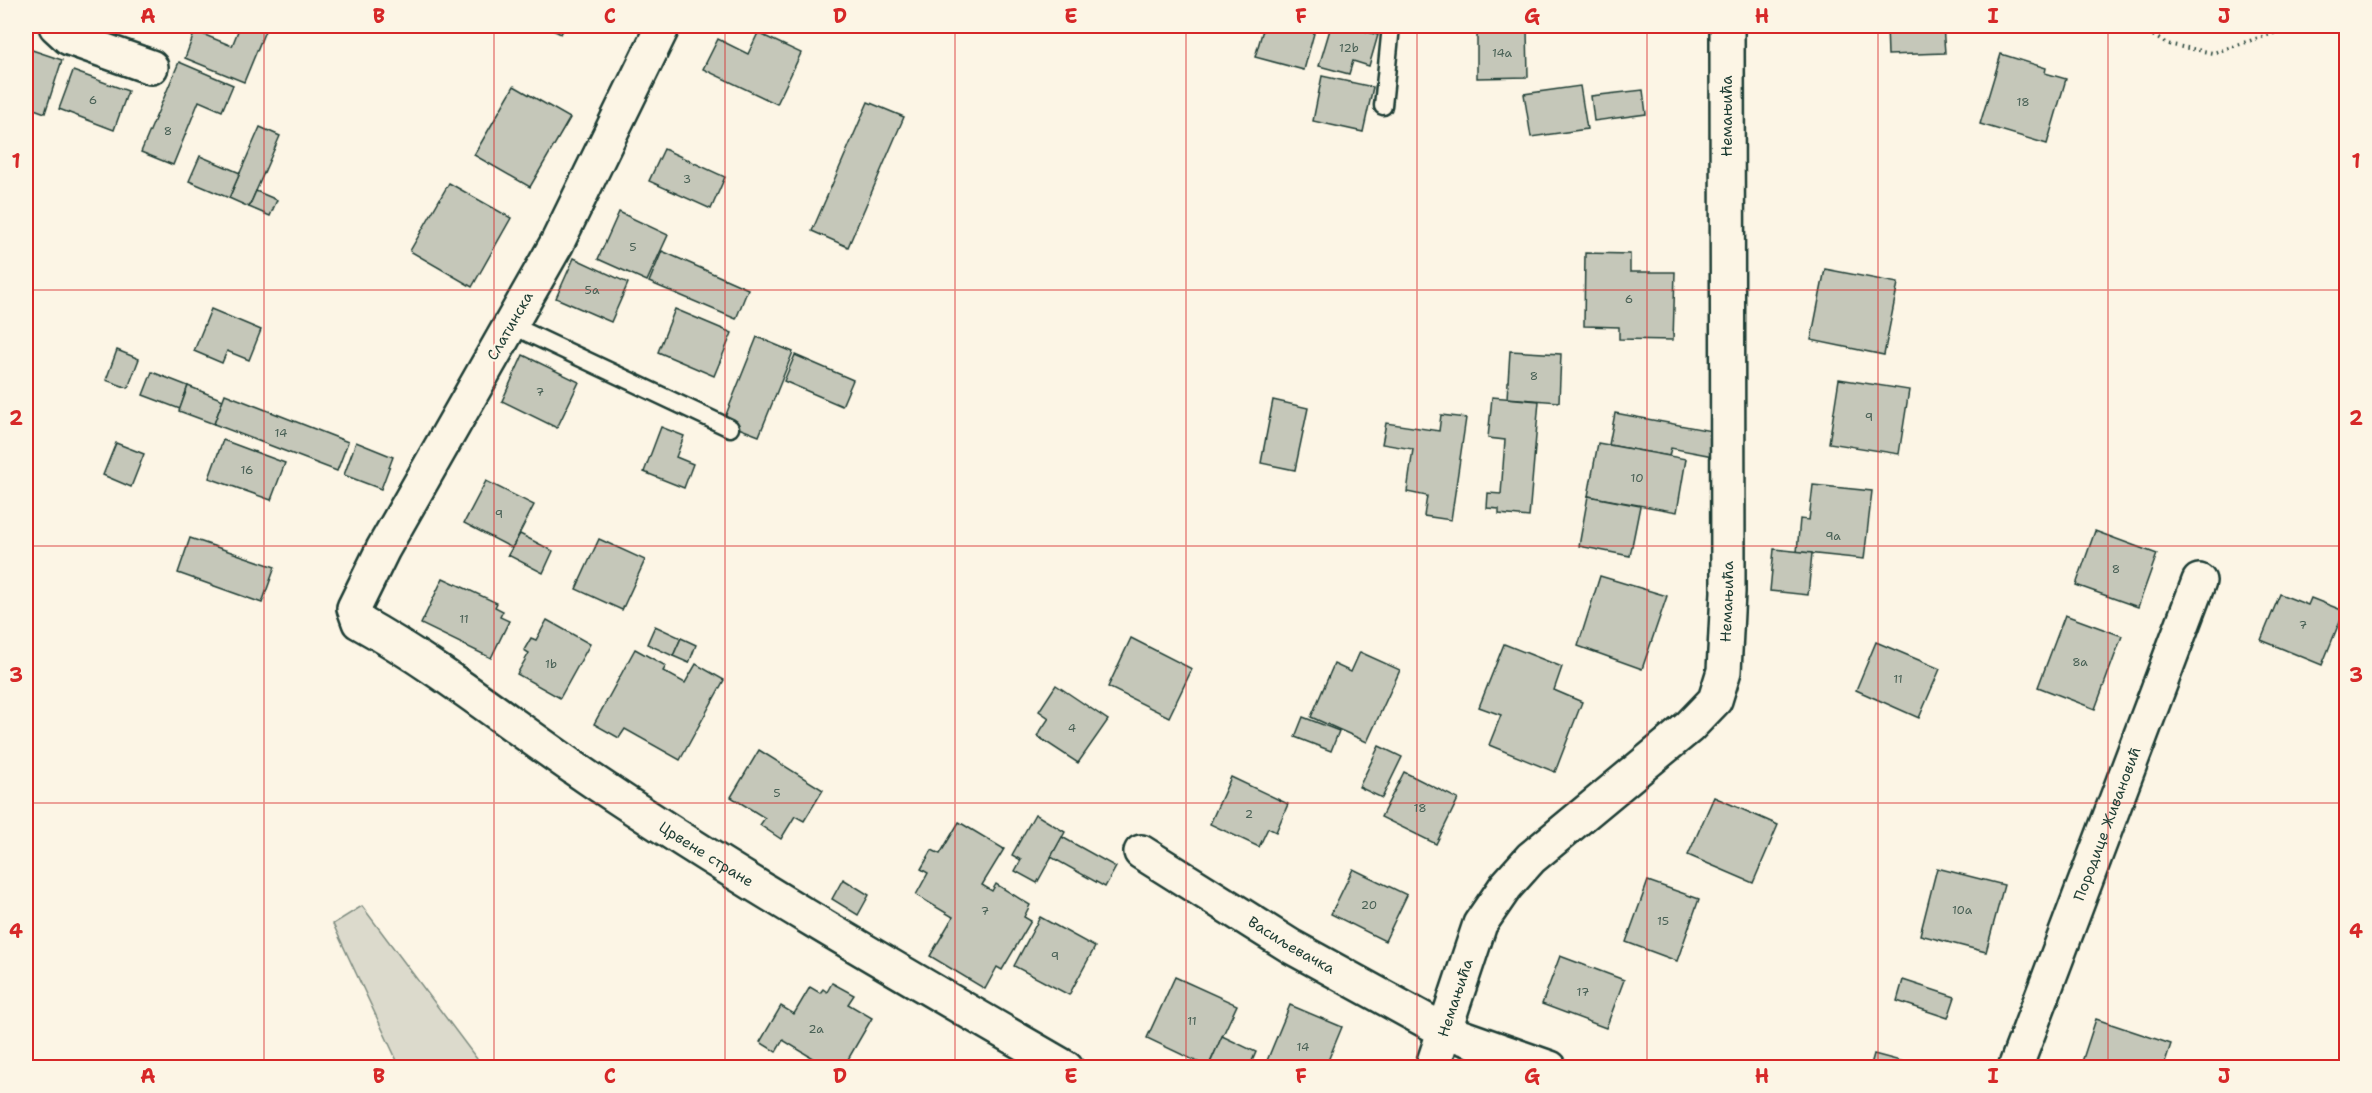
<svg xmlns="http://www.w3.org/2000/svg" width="2372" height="1093" viewBox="0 0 2372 1093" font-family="'Shantell Sans',sans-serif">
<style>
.green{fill:#dcdacc;stroke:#7e8c80;stroke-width:1.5}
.building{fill:#c5c7b9;stroke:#1f3d34;stroke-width:1.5}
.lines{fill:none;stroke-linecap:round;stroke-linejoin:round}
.lane-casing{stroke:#1f3d34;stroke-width:21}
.street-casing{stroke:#1f3d34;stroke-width:38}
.path{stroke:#1f3d34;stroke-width:4;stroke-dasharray:1.5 4.5;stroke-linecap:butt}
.lane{stroke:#fcf5e5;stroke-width:16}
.street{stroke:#fcf5e5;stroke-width:33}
.grid{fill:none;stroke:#d62828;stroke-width:1.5;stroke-opacity:0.55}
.labels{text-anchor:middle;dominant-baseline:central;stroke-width:4.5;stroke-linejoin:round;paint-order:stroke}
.number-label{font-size:12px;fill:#486055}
.street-label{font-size:15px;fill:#1f3d34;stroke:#fcf5e5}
.neatline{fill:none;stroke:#d62828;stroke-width:2}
.grid-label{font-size:20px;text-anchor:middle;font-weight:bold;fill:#d62828}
</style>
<rect width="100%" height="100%" fill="#fcf5e5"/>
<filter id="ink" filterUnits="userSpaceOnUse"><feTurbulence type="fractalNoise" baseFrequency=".0167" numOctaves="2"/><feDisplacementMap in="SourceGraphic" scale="12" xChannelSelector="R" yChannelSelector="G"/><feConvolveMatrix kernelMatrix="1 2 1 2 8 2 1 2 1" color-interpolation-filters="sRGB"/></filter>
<g filter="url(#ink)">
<path class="green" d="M362,906L483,1067H400L333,924Z"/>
<g class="building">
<path d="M240,26H267L244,82L185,58L195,31L232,46Z"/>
<path d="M544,26H565L561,34Z"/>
<path d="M1264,26H1316L1304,70L1255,57Z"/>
<path d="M1331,26H1362L1361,30L1378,35L1369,66L1353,61L1349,74L1319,66Z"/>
<path d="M1563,26H1589L1563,29Z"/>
<path d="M1887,26H1943L1945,53L1888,55Z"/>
<path d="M1477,29H1527L1528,77L1477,78Z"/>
<path d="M758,33L801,53L777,104L703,69L718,39L748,54Z"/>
<path d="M26,48L62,60L45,113L26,106Z"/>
<path d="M2001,54L2046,68L2045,73L2066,79L2047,144L1980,124Z"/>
<path d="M179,62L233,85L222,111L199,101L173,165L141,152Z"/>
<path d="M73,71L128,91L114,130L59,109Z"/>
<path d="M1322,76L1373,87L1363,132L1313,121Z"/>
<path d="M514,86L570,118L530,187L474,155Z"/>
<path d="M1580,86L1587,129L1531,137L1524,94Z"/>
<path d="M1643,90L1646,114L1594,121L1591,96Z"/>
<path d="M868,102L904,117L848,247L812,231Z"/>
<path d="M260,127L280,136L249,207L229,198Z"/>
<path d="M664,149L725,177L711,209L649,181Z"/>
<path d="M200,156L240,173L229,198L189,181Z"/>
<path d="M449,183L511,218L472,287L410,251Z"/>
<path d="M256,191L277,200L270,216L249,207Z"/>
<path d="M619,212L668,235L647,281L598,259Z"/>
<path d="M662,251L748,289L736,319L649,282Z"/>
<path d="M1585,253L1630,254V272H1675L1673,340L1619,339V327L1584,326Z"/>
<path d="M574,258L628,283L611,322L556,298Z"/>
<path d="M1825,269L1898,283L1884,355L1811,340Z"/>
<path d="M211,309L261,330L249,360L227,351L222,363L194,351Z"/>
<path d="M675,309L732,333L714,376L658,352Z"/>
<path d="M757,337L793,352L759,436L723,422Z"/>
<path d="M117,350L139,359L128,388L106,380Z"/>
<path d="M1510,351L1561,354L1559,402L1507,398Z"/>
<path d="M523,355L579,382L557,428L502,401Z"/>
<path d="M795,355L853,380L842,406L784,381Z"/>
<path d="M152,372L188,386L180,409L143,395Z"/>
<path d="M1839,379L1909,390L1899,454L1829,443Z"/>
<path d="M188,386L223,400L214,424L179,411Z"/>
<path d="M225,394L348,442L337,471L214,424Z"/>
<path d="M1492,397L1539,401L1529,517L1499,514V509L1487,508L1488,493L1501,494L1505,440L1488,438Z"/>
<path d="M1273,400L1308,408L1295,470L1261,463Z"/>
<path d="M1615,413L1717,432L1713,456L1671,448L1669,456L1609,445Z"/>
<path d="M1441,415L1466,418L1451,520L1424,516L1427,496L1407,492L1413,449L1382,444L1386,423L1439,431Z"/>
<path d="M661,427L684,436L676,457L693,464L684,488L644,472Z"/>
<path d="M223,440L285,463L271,500L209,478Z"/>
<path d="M356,442L393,457L381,489L344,475Z"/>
<path d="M116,443L144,454L131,487L103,475Z"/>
<path d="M1598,443L1686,459L1677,512L1588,496Z"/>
<path d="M486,481L534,505L512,548L464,523Z"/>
<path d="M1813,485L1872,491L1864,559L1797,552L1800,519L1809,520Z"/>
<path d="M1588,496L1640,506L1630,556L1579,546Z"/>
<path d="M2095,531L2157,554L2138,607L2076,585Z"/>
<path d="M520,534L553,551L543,573L508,555Z"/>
<path d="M190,538L275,567L262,603L178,573Z"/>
<path d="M599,539L645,560L622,610L576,589Z"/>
<path d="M1774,549L1812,553L1808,595L1770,591Z"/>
<path d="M1600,576L1667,596L1642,669L1578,646Z"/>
<path d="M443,578L497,603L495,607L503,611L500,617L509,621L491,658L421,624Z"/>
<path d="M2280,594L2308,605L2311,598L2344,611L2322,665L2261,640Z"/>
<path d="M2065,615L2122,636L2095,709L2038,687Z"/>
<path d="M547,620L590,644L560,698L517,674L529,653L524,650L531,638L536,640Z"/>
<path d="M655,626L681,638L673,656L647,644Z"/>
<path d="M681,638L696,645L689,663L673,656Z"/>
<path d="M1131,638L1192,669L1169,717L1108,687Z"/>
<path d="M1876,642L1940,669L1919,718L1856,690Z"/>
<path d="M1504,644L1562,667L1554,690L1582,702L1555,772L1489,745L1501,715L1479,707Z"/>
<path d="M635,649L666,666L663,671L685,683L696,664L724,680L680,760L625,729L619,738L594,724Z"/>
<path d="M1360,652L1400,670L1367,742L1311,717L1334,664L1351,672Z"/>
<path d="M1056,685L1108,720L1078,763L1037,736L1049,718L1039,711Z"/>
<path d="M1303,717L1339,731L1331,751L1295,737Z"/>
<path d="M1379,746L1402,757L1382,798L1359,787Z"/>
<path d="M759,750L823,790L804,821L795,816L781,839L760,825L765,818L731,797Z"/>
<path d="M1404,772L1458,799L1436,844L1381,817Z"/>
<path d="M1231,777L1288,804L1276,832L1268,828L1259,847L1210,824Z"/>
<path d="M1714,797L1778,825L1753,883L1688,855Z"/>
<path d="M1035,814L1065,832L1037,883L1015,871L1021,860L1012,855Z"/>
<path d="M959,822L1004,849L982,885L992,891L996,884L1030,905L1024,917L1031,921L1002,970L997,967L985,989L930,956L953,917L916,895L928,873L921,869L932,850L940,854Z"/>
<path d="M1062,837L1116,867L1105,887L1051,857Z"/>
<path d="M1937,868L2004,885L1986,952L1920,935Z"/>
<path d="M1353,869L1407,895L1385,941L1331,914Z"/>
<path d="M843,879L869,895L858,915L832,899Z"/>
<path d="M1648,881L1699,899L1677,961L1626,942Z"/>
<path d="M1040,917L1095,947L1069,995L1014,966Z"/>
<path d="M1560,956L1624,980L1606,1028L1542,1004Z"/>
<path d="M1175,977L1237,1005L1208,1067L1147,1038Z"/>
<path d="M1903,980L1955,997L1948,1018L1897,1001Z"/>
<path d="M832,983L854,995L848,1004L872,1018L843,1068H818L811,1063L814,1059L783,1040L776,1052L760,1042L781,1006L794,1014L810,987L820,993L823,989L827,992Z"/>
<path d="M1290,1005L1342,1027L1325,1068H1264Z"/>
<path d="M2096,1019L2171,1044L2163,1068H2080Z"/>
<path d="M1222,1036L1256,1052L1249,1068H1208Z"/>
<path d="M1874,1054L1919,1066V1068H1870Z"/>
</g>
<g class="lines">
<g class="lane-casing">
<g id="lane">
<path d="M1383,106L1391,26"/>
<path d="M511,325L730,428"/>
</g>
</g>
<g class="street-casing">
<g id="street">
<path d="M56,26L69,38L151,67"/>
<path id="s1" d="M663,26L557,243L383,549L354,608L359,622C442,668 517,730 596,783C748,885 907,976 1066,1068"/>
<path id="s2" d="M1141,852L1292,947L1445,1031L1550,1068"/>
<path id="s3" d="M1432,1068L1480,924L1506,886L1531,858L1689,727L1715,700L1724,671L1728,592L1727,26"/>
<path id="s4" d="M2015,1068L2199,581"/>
</g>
</g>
<path class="path" d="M2138,26L2167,44L2213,53L2280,31L2286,26"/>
<use href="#lane" class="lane"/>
<use href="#street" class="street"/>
</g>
</g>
<path class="grid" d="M264,26V1068M494,26V1068M725,26V1068M955,26V1068M1186,26V1068M1417,26V1068M1647,26V1068M1878,26V1068M2108,26V1068M26,290H2346M26,546H2346M26,803H2346"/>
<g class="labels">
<g class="number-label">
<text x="1349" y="48">12b</text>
<text x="1502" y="53">14a</text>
<text x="93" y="100">6</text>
<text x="2023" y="102">18</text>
<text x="168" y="131">8</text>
<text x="687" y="179">3</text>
<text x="633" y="247">5</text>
<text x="592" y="290">5a</text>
<text x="1629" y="299">6</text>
<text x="1534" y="376">8</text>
<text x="540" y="392">7</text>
<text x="1869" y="417">9</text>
<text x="281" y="433">14</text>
<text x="247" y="470">16</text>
<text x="1637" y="478">10</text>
<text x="499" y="514">9</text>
<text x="1833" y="536">9a</text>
<text x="2116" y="569">8</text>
<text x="464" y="619">11</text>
<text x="2303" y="625">7</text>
<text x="2080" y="662">8a</text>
<text x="551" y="664">1b</text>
<text x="1898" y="679">11</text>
<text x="1072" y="728">4</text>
<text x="777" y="793">5</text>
<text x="1420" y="808">18</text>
<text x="1249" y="814">2</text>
<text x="1369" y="905">20</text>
<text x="1962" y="910">10a</text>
<text x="985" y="911">7</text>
<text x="1663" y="921">15</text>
<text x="1055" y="956">9</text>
<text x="1583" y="992">17</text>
<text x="1192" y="1021">11</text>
<text x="816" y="1029">2a</text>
<text x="1303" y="1047">14</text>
</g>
<g class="street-label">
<text transform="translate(1727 116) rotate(-90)">Немањића</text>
<text transform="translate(510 326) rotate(-60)">Слатинска</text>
<text stroke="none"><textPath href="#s3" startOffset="578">Немањића</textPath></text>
<text stroke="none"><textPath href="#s4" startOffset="261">Породице Живановић</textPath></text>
<text stroke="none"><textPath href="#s1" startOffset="1092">Црвене стране</textPath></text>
<text stroke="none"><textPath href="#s2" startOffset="177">Васиљевачка</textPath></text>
<text stroke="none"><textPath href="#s3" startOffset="74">Немањића</textPath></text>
</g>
</g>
<rect width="2372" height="1093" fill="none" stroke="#fcf5e5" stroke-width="66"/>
<rect x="33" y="33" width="2306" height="1027" class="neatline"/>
<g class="grid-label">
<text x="148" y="23">A</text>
<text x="379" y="23">B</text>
<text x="610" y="23">C</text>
<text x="840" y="23">D</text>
<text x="1071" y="23">E</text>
<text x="1301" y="23">F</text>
<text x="1532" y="23">G</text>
<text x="1762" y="23">H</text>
<text x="1993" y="23">I</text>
<text x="2224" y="23">J</text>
<text x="16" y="168">1</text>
<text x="2356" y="168">1</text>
<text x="16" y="425">2</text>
<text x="2356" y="425">2</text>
<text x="16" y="682">3</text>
<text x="2356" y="682">3</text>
<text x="16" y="938">4</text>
<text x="2356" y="938">4</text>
<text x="148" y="1083">A</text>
<text x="379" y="1083">B</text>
<text x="610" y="1083">C</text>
<text x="840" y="1083">D</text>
<text x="1071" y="1083">E</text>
<text x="1301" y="1083">F</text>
<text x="1532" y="1083">G</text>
<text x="1762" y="1083">H</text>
<text x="1993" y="1083">I</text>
<text x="2224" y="1083">J</text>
</g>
</svg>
